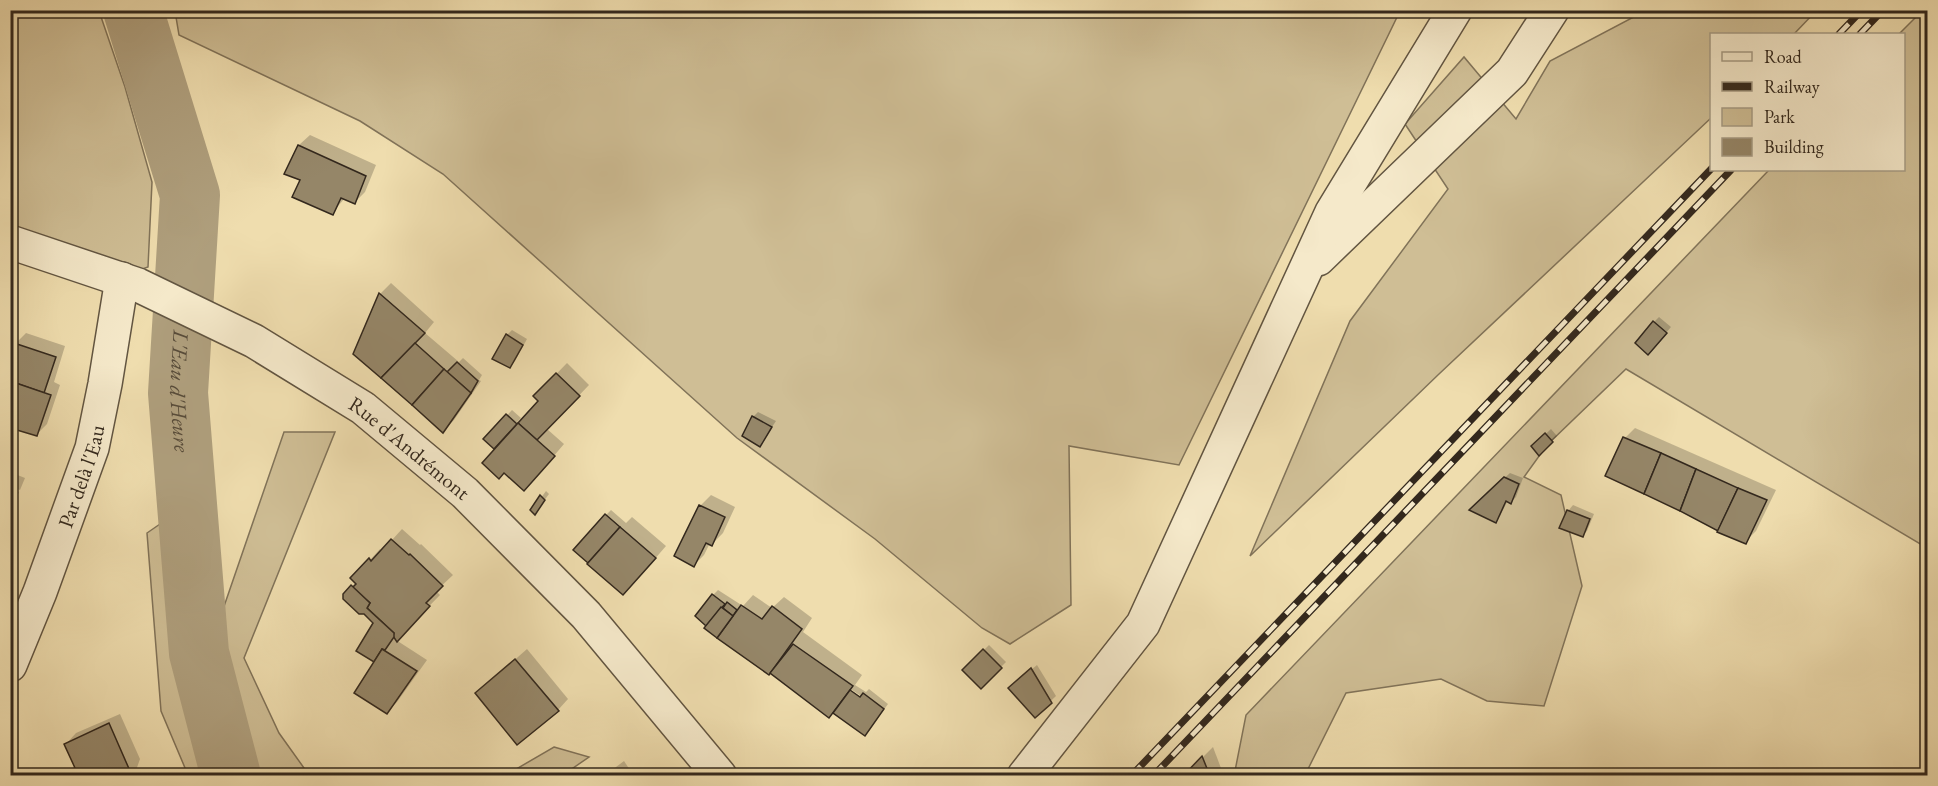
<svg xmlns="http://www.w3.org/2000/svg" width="1938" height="786" viewBox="0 0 1938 786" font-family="'EB Garamond',serif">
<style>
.green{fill:#cfbe95;stroke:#817359;stroke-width:1.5}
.shadow{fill:#0003;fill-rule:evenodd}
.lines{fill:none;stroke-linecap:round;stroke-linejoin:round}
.river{stroke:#af9f7d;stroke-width:60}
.building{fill:#958668;stroke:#33281d;stroke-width:1.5}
.minor-casing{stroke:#625541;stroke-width:36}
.minor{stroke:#f5e9ca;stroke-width:33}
.rail-casing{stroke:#33281d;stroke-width:7}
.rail{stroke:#f5e9ca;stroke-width:4.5;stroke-dasharray:14;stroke-linecap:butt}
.labels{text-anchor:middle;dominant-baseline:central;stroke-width:4.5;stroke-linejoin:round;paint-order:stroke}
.street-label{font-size:21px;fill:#33281d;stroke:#f5e9ca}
.water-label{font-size:22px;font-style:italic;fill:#584c3a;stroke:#f5e9ca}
</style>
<rect width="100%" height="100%" fill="#efddae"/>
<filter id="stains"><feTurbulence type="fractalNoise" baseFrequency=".00333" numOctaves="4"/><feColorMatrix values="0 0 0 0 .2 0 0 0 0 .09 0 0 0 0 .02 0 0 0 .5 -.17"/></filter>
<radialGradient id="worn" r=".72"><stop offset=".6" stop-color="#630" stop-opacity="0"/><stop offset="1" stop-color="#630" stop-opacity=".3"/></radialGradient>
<g class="green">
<path d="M11,11H99L125,87L152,182L148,267L134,272L11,228Z"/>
<path d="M175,11H1400L1179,465L1069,446L1071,605L1010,644L982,628L875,539L737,438L443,174L360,121L179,35Z"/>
<path d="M1645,11H1816L1794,34H1712L1711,118L1439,374L1250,556L1350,321L1448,189L1405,124L1464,57L1516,119L1550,61Z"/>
<path d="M1922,11H1927V548L1626,369L1547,445L1524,477L1561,495L1582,586L1544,706L1487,701L1441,679L1346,693L1305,775L1234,776L1246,715L1769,170H1904V34H1899Z"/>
<path d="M284,432H335L244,658L279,733L309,775H248L209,650Z"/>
<path d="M163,522L195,723L223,775H188L161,711L147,533Z"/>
<path d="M554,747L589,757L563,775H506Z"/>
</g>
<g class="shadow">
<path d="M310,135L376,165L365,192L355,202L345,198L332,213L302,180L286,174L299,145Z"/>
<path d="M391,283L434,322L425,333L459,362L463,358L482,375L479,380L481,381L454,420L443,431L355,353L380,294Z"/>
<path d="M1659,317L1671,327L1653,348L1654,322Z"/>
<path d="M512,330L527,339L515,361L510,366L507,335Z"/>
<path d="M26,333L65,346L54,382L60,385L47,424L36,435L15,344Z"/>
<path d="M567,363L589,385L547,429L564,444L535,478L500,441L485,439L512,410L521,418L506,434L508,436L540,401L535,396Z"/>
<path d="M758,412L776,421L760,445L753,417Z"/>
<path d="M1635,428L1776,490L1756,531L1745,542L1625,438Z"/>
<path d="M1551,429L1557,436L1539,454L1533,446Z"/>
<path d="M10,472L25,478L20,490L10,486Z"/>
<path d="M1510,473L1523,478L1516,497L1511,502L1508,500L1500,516L1495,521L1471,509Z"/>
<path d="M10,489L19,492L10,513Z"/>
<path d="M546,491L549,494L535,513L532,510Z"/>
<path d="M711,495L735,507L723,533L712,544L710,543L704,555L694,565L700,506Z"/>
<path d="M1573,505L1594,514L1587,531L1582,536L1568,511Z"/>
<path d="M611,510L626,523L632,517L666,546L634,583L606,515Z"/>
<path d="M402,529L420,545L421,544L453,575L436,591L440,595L396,640L427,660L397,702L387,712L375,622L345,595L356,582L370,560L380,549L382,551Z"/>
<path d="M718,590L743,606L753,595L772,608L784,597L812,618L803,632L862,675L855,685L866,692L869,689L888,704L870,729L865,734L718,637L713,595ZM852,690L867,700L866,702L850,692Z"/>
<path d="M989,645L1006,662L981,687L964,670Z"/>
<path d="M527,649L568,699L558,710L477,693Z"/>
<path d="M1037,665L1056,696L1035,716L1015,683Z"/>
<path d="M120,714L140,759L134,776H76L73,769L76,767L66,744L76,733Z"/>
<path d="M1213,747L1224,776H1185L1203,757Z"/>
<path d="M624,761L634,776H604Z"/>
</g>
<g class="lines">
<path class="river" id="s1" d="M133,10L190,195L178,393L199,653L231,776"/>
</g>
<g class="building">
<path d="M298,145L366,176L355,204L341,198L333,215L292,197L300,180L284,174Z"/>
<path d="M379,293L425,333L381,378L353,354Z"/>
<path d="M1653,321L1667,333L1648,355L1635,343Z"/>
<path d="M506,334L523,345L510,368L492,359Z"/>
<path d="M14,343L56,357L44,393L10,381V353Z"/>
<path d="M415,343L444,369L412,405L381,378Z"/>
<path d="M457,362L478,381L471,393L447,372Z"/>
<path d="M444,369L471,393L443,433L412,405Z"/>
<path d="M556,373L580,396L537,440L518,423L538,401L533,396Z"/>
<path d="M10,381L51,395L37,436L10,428Z"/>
<path d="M506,414L517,424L494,449L483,439Z"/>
<path d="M752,416L772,427L760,447L742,436Z"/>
<path d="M518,423L555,456L524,491L504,473L499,479L482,463Z"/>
<path d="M1545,433L1553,442L1539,456L1531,446Z"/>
<path d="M1623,437L1661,453L1644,494L1605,476Z"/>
<path d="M1661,453L1696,469L1680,511L1644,494Z"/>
<path d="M1696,469L1738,488L1718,531L1680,511Z"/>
<path d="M1504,477L1519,484L1511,504L1506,501L1496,523L1469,510Z"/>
<path d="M10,487L16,489L10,501Z"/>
<path d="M1738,488L1767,500L1746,544L1717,532Z"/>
<path d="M540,495L545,500L535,515L530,510Z"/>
<path d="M699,505L725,517L712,546L706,543L694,567L674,556Z"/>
<path d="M1567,510L1590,519L1583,537L1559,528Z"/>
<path d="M605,514L620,527L588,563L573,550Z"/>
<path d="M620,527L656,558L623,595L587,564Z"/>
<path d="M391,539L409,555L410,554L443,586L426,603L430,606L397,642L393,636L394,633L367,608L370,603L352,588L356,584L350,578L369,558L371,561Z"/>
<path d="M351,585L370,603L367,608L394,633V637L385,650L382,649L374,662L356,651L373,623L364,614H359L343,599V594Z"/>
<path d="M712,594L725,604L706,626L695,616Z"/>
<path d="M727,602L737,610L733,616L723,608Z"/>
<path d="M741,605L762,619L772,606L802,629L769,675L717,638Z"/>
<path d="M721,607L733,616L717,638L704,628Z"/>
<path d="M793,644L853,686L829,718L770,673Z"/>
<path d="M382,649L417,671L387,714L354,693Z"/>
<path d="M983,649L1002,668L981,689L962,670Z"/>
<path d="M515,659L559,711L517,745L475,693Z"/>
<path d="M1031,668L1052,703L1035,718L1008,688Z"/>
<path d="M850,690L860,697L863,693L884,709L865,736L833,713Z"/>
<path d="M109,723L130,771L128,776H75L72,769L75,768L64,744Z"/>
<path d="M1202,756L1210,776H1183Z"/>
<path d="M1928,756V776H1921L1926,766L1924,763Z"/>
</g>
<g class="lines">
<g class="minor-casing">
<g id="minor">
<path id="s2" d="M10,242L138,285L254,341L363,408L465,493L586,615L720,776"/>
<path d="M1318,259L1512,72L1552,10"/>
<path id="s3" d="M10,665L40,592L92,448L105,384L122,279"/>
<path d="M1024,776L1143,624L1332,212L1455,10"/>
</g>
</g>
<use href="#minor" class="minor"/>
<g class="rail-casing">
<g id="rail">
<path d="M1839,34L1862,10"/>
<path d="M1860,34L1883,10"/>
<path d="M1131,776L1712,168"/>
<path d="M1153,776L1731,170"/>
</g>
</g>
<use href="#rail" class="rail"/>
</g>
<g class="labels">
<g class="street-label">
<text stroke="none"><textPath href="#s2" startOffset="453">Rue d'Andrémont</textPath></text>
<text stroke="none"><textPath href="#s3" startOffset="202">Par delà l'Eau</textPath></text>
</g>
<g class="water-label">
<text stroke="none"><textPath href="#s1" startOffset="390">L'Eau d'Heure</textPath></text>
</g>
</g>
<rect width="1938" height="786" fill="none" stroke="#efddae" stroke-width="36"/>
<rect x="12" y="12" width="1914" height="762" fill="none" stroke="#33281d" stroke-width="3"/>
<rect x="18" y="18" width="1902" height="750" fill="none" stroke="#33281d" stroke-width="1.5"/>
<rect x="1710" y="33" width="195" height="138" fill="#f5e9ca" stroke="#a79c85" stroke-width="1.5"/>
<rect x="1722" y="52" width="30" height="9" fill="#f5e9ca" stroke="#a79c85" stroke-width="1.5"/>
<text x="1764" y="63" font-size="18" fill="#33281d">Road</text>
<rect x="1722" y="82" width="30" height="9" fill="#33281d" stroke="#a79c85" stroke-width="1.5"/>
<text x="1764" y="93" font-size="18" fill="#33281d">Railway</text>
<rect x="1722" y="108" width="30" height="18" fill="#cfbe95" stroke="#a79c85" stroke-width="1.5"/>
<text x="1764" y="123" font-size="18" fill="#33281d">Park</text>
<rect x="1722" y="138" width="30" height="18" fill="#958668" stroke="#a79c85" stroke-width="1.5"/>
<text x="1764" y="153" font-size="18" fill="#33281d">Building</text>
<rect width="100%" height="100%" filter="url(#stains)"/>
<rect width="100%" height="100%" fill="url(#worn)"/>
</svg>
